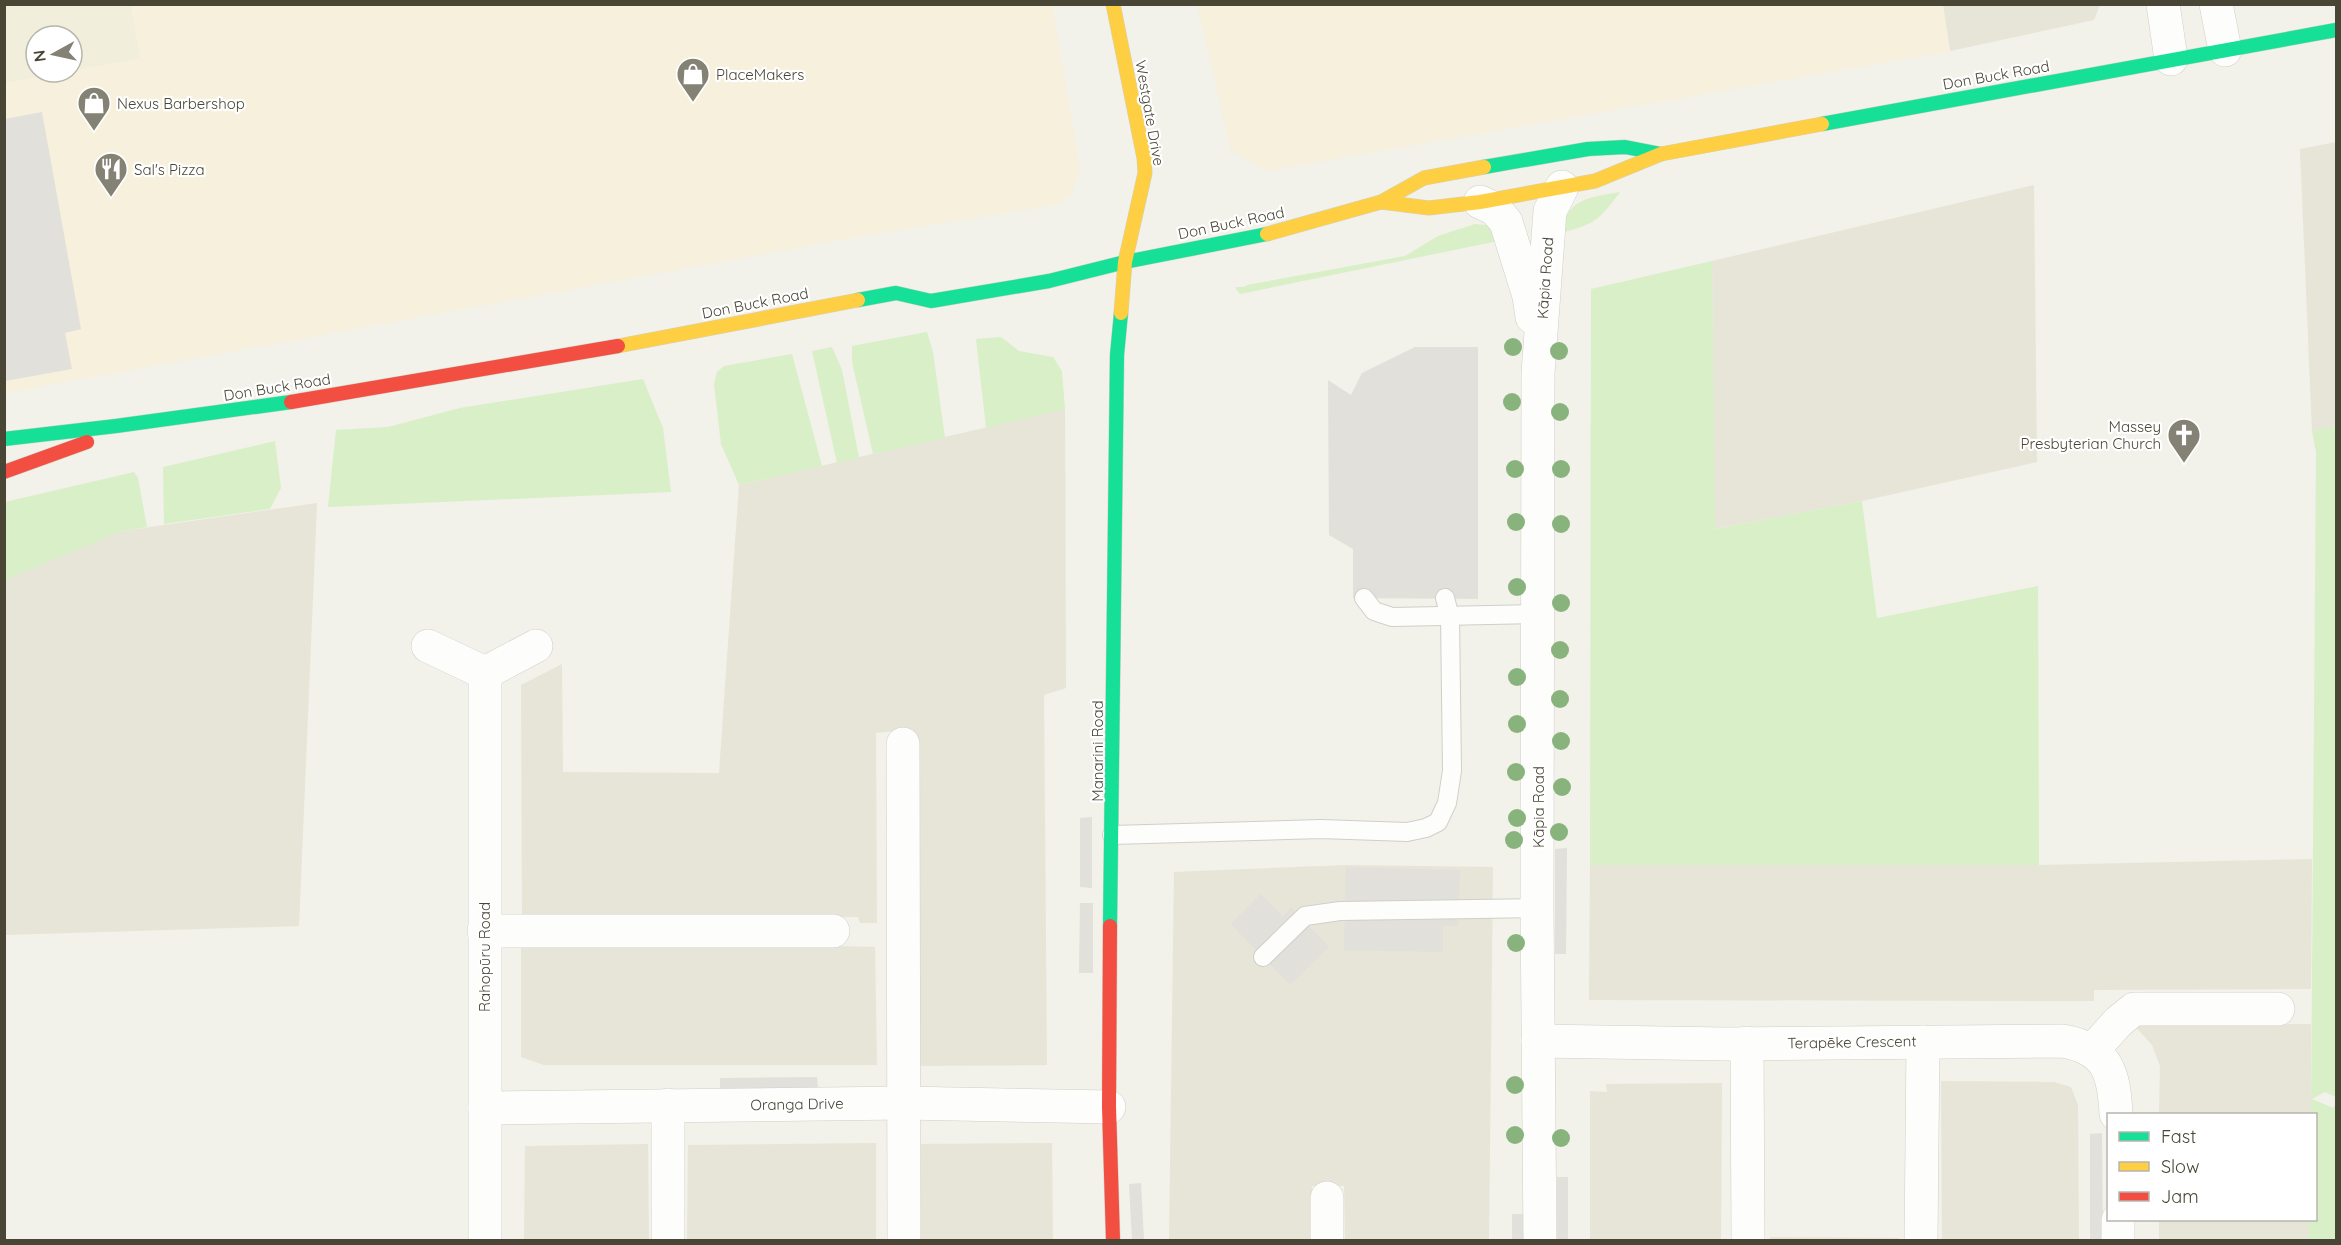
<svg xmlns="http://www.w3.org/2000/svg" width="2341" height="1245" viewBox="0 0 2341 1245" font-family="Quicksand,sans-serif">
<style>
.residential{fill:#e7e5d7}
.commercial{fill:#f6f0dc}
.education{fill:#f1efdc}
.green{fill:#d8efc8}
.parking{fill:#e1e0da}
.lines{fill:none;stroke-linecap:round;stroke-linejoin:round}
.lane-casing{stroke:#d0cfc8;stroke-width:20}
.street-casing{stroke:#d0cfc8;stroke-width:34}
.fast-casing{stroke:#d2d1c1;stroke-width:15}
.slow-casing{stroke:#d2d1c1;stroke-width:15}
.jam-casing{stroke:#d2d1c1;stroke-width:15}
.lane{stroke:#fdfdfc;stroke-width:18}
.street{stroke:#fdfdfc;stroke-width:33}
.fast{stroke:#16e098;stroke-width:14}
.slow{stroke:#ffcf43;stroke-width:14}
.jam{stroke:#f24e42;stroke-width:14}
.tree{fill:#89b37c}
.labels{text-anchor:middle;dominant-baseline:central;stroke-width:4.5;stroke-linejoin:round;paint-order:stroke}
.poi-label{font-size:15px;fill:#494635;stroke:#fff;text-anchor:start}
.street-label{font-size:15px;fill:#494635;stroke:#fff}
</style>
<rect width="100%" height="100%" fill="#f2f1ea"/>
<g class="residential">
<path d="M1943,5H2100L2094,20L1950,51Z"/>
<path d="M2336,142V426L2312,431L2300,149Z"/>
<path d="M2034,185L2037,462L1862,501L1714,529L1712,261Z"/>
<path d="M1065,409L1066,688L1044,695L1047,1065L910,1066L913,729L876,733L877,923H860L858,917L522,918L521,685L562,664L563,772L719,773L739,485Z"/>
<path d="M317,503L299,926L5,935L4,580L122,531Z"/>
<path d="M2312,859L2311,989L2094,990V1001L1589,1000L1590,865H2039Z"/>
<path d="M1346,865L1493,867L1489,1240H1345L1344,1186H1312V1240H1169L1174,872Z"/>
<path d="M838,946L875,947L877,1065H544L521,1057V948Z"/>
<path d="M2133,1024H2311V1114H2159L2160,1066L2152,1045Z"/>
<path d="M1941,1081L2054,1082L2071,1087L2078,1105L2079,1240H1942Z"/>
<path d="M1722,1083L1721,1240H1590V1091L1607,1092L1606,1084Z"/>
<path d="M876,1143V1240H687L688,1145Z"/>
<path d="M1052,1143L1053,1240H919L917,1144Z"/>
<path d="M648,1144L649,1240H524L525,1146Z"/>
<rect x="2159" y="1220" width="150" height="20"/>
<path d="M1770,1237L1899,1238V1240H1770Z"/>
</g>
<g class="commercial">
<path d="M131,5H1052L1080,168L1071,195L1055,205L857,237L5,393L4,83L140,58Z"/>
<path d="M1197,5H1943L1950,51L1266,171L1231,150Z"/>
</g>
<path class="education" d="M5,4L131,5L140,58L72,71V36H36V72H65L5,83Z"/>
<g class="green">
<path d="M1620,192C1599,220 1595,224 1561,233C1567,198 1588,198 1620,192Z"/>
<path d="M1475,224L1488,225L1503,240L1240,294L1236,289V287H1244L1247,285L1405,256L1438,236Z"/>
<path d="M1712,261L1715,529L1862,501L1877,618L2038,586L2039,865H1590L1591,289Z"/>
<path d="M927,332L933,352L945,438L873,454L852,362V346Z"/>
<path d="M1001,337L1019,351L1053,357L1062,371L1065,409L986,428L976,339Z"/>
<path d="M832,347L842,370L859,458L837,463L812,351Z"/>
<path d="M792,354L822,466L739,485L721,444L714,384L717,372L724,366Z"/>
<path d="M643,379L663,428L671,492L328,507L336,430L388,427L460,408Z"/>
<path d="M2336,426V1097L2325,1092L2312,1099L2333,1108L2336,1104V1240H2309V1220H2316V1114H2311L2316,452L2312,431Z"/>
<path d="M275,441L281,488L270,509L164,524L163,467Z"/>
<path d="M134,472L138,478L147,527L122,531L5,580V502Z"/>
</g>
<g class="parking">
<path d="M42,112L81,329L65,333L72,369L5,381V119Z"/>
<path d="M1415,347H1478V599L1353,598V549L1329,535L1328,380L1351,395L1362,373Z"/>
<path d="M1092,817V888L1080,887V818Z"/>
<path d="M1567,848L1566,954H1555V849Z"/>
<path d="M1346,867L1460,870L1458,926H1443V952L1344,950Z"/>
<path d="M1261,894L1283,916L1291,907L1329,947L1290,985L1231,924Z"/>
<path d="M1080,903H1093V973H1079Z"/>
<path d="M817,1077L818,1088L720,1089V1078Z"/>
<path d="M2102,1133L2103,1240H2090V1134Z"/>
<rect x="1557" y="1177" width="11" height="63"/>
<path d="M1141,1183L1144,1240H1132L1129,1184Z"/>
<rect x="1512" y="1214" width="11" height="26"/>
</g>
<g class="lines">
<g class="lane-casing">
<g id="lane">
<path d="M1364,598L1374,611L1392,617L1538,614"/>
<path d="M1112,835L1321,829L1407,832L1426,828L1438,822L1447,803L1452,771L1450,617L1445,598"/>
<path d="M1263,957L1305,916L1340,911L1537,908"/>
</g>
</g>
<g class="street-casing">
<g id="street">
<path d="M2163,4L2171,59"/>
<path d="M2216,4L2225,50"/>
<path d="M1480,202L1495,209L1506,222L1529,296L1532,317"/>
<path d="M428,646L485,673L536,646"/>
<path d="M485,673V1240"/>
<path d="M903,744L904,1240"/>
<path d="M484,931H833"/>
<path d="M1538,1041L1726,1044L2063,1041C2108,1049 2114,1073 2116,1114"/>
<path d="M1747,1043L1748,1240"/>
<path d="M2092,1051L2118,1022L2134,1009H2278"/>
<path d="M485,1108L904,1103L1109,1107"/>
<path d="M1327,1198V1240"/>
<path d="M2118,1220V1240"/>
<path d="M668,1240V1105"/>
<path d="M1540,1240L1537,908L1538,373L1550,211L1562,187"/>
<path d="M1921,1240L1923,1042"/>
</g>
</g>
<g class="fast-casing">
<g id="fast">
<path d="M1822,124L2336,30"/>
<path d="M1484,167L1588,149L1625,147L1661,154"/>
<path d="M858,300L896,293L931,301L1049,281L1125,262L1267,234"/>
<path d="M4,439L116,426L291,402"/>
<path d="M1110,926L1117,355L1121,313"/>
</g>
</g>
<g class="slow-casing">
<g id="slow">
<path d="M1113,4L1144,158L1145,173L1125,262L1121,313"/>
<path d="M1381,202L1429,208L1480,202L1595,181L1661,154L1822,124"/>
<path d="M1267,234L1381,202L1424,178L1484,167"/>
<path d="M618,346L858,300"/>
</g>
</g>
<g class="jam-casing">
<g id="jam">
<path d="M291,402L618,346"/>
<path d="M4,472L87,442"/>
<path d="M1110,926L1109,1107L1113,1240"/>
</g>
</g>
<use href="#lane" class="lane"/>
<use href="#street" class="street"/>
<use href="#fast" class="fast"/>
<use href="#slow" class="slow"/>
<use href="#jam" class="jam"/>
</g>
<g class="tree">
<circle cx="1513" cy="347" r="9"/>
<circle cx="1559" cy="351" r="9"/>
<circle cx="1512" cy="402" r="9"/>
<circle cx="1560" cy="412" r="9"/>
<circle cx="1515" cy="469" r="9"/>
<circle cx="1561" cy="469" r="9"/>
<circle cx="1516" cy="522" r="9"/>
<circle cx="1561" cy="524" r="9"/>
<circle cx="1517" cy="587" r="9"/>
<circle cx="1561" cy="603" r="9"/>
<circle cx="1560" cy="650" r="9"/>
<circle cx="1517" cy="677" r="9"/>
<circle cx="1560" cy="699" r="9"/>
<circle cx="1517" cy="724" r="9"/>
<circle cx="1561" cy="741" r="9"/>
<circle cx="1516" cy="772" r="9"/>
<circle cx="1562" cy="787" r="9"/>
<circle cx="1517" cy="818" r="9"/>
<circle cx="1559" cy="832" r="9"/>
<circle cx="1514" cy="840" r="9"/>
<circle cx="1516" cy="943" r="9"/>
<circle cx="1515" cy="1085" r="9"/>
<circle cx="1515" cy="1135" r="9"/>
<circle cx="1561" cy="1138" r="9"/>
</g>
<defs>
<g id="shop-pin" transform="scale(1.725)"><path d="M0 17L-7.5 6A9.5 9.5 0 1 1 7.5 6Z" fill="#848274" stroke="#fff"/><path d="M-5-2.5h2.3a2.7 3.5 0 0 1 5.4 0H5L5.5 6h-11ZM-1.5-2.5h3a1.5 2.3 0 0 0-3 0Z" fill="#fff"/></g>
<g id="restaurant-pin" transform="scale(1.725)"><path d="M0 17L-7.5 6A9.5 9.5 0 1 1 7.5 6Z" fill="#848274" stroke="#fff"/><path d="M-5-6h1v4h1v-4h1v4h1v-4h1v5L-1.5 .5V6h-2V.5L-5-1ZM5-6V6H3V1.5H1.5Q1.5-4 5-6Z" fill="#fff"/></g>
<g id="church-pin" transform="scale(1.725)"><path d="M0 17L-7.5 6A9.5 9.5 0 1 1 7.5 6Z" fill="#848274" stroke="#fff"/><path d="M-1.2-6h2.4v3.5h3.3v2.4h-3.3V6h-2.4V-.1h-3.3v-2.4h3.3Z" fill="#fff"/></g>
</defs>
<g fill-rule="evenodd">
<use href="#shop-pin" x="693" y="74"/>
<use href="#shop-pin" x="94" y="103"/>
<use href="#restaurant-pin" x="111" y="169"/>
<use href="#church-pin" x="2184" y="435"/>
</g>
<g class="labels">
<g class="poi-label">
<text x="716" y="74">PlaceMakers</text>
<text x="117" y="103">Nexus Barbershop</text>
<text x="134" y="169">Sal's Pizza</text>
<text x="2161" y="426" text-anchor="end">Massey<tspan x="2161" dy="17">Presbyterian Church</tspan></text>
</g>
<g class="street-label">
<text transform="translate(1996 75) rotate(-10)">Don Buck Road</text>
<text transform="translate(1150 113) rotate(80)">Westgate Drive</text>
<text transform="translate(1231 223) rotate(-12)">Don Buck Road</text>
<text transform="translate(1545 278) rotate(-86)">Kāpia Road</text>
<text transform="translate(755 303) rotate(-11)">Don Buck Road</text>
<text transform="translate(277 387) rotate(-9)">Don Buck Road</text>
<text transform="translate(1097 751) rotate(-90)">Manarini Road</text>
<text transform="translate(1538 807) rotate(-90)">Kāpia Road</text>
<text transform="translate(484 957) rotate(-90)">Rahopūru Road</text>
<text transform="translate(1852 1042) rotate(-1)">Terapēke Crescent</text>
<text transform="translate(797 1104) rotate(-1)">Oranga Drive</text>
</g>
</g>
<rect width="2341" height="1245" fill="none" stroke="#494635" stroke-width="12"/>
<rect x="2107" y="1113" width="210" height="108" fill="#ffffff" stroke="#b6b5ae" stroke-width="1.5"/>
<rect x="2119" y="1132" width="30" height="9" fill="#16e098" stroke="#b6b5ae" stroke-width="1.5"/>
<text x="2161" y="1143" font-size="18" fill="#494635">Fast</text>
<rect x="2119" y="1162" width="30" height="9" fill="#ffcf43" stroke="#b6b5ae" stroke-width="1.5"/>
<text x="2161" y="1173" font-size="18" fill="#494635">Slow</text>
<rect x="2119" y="1192" width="30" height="9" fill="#f24e42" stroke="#b6b5ae" stroke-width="1.5"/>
<text x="2161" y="1203" font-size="18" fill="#494635">Jam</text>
<g transform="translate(54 54) rotate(262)"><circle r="28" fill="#ffffff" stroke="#b6b5ae" stroke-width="1.5"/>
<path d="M0-4.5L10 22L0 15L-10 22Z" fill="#848274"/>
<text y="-9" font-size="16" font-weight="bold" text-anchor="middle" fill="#494635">N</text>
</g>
</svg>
